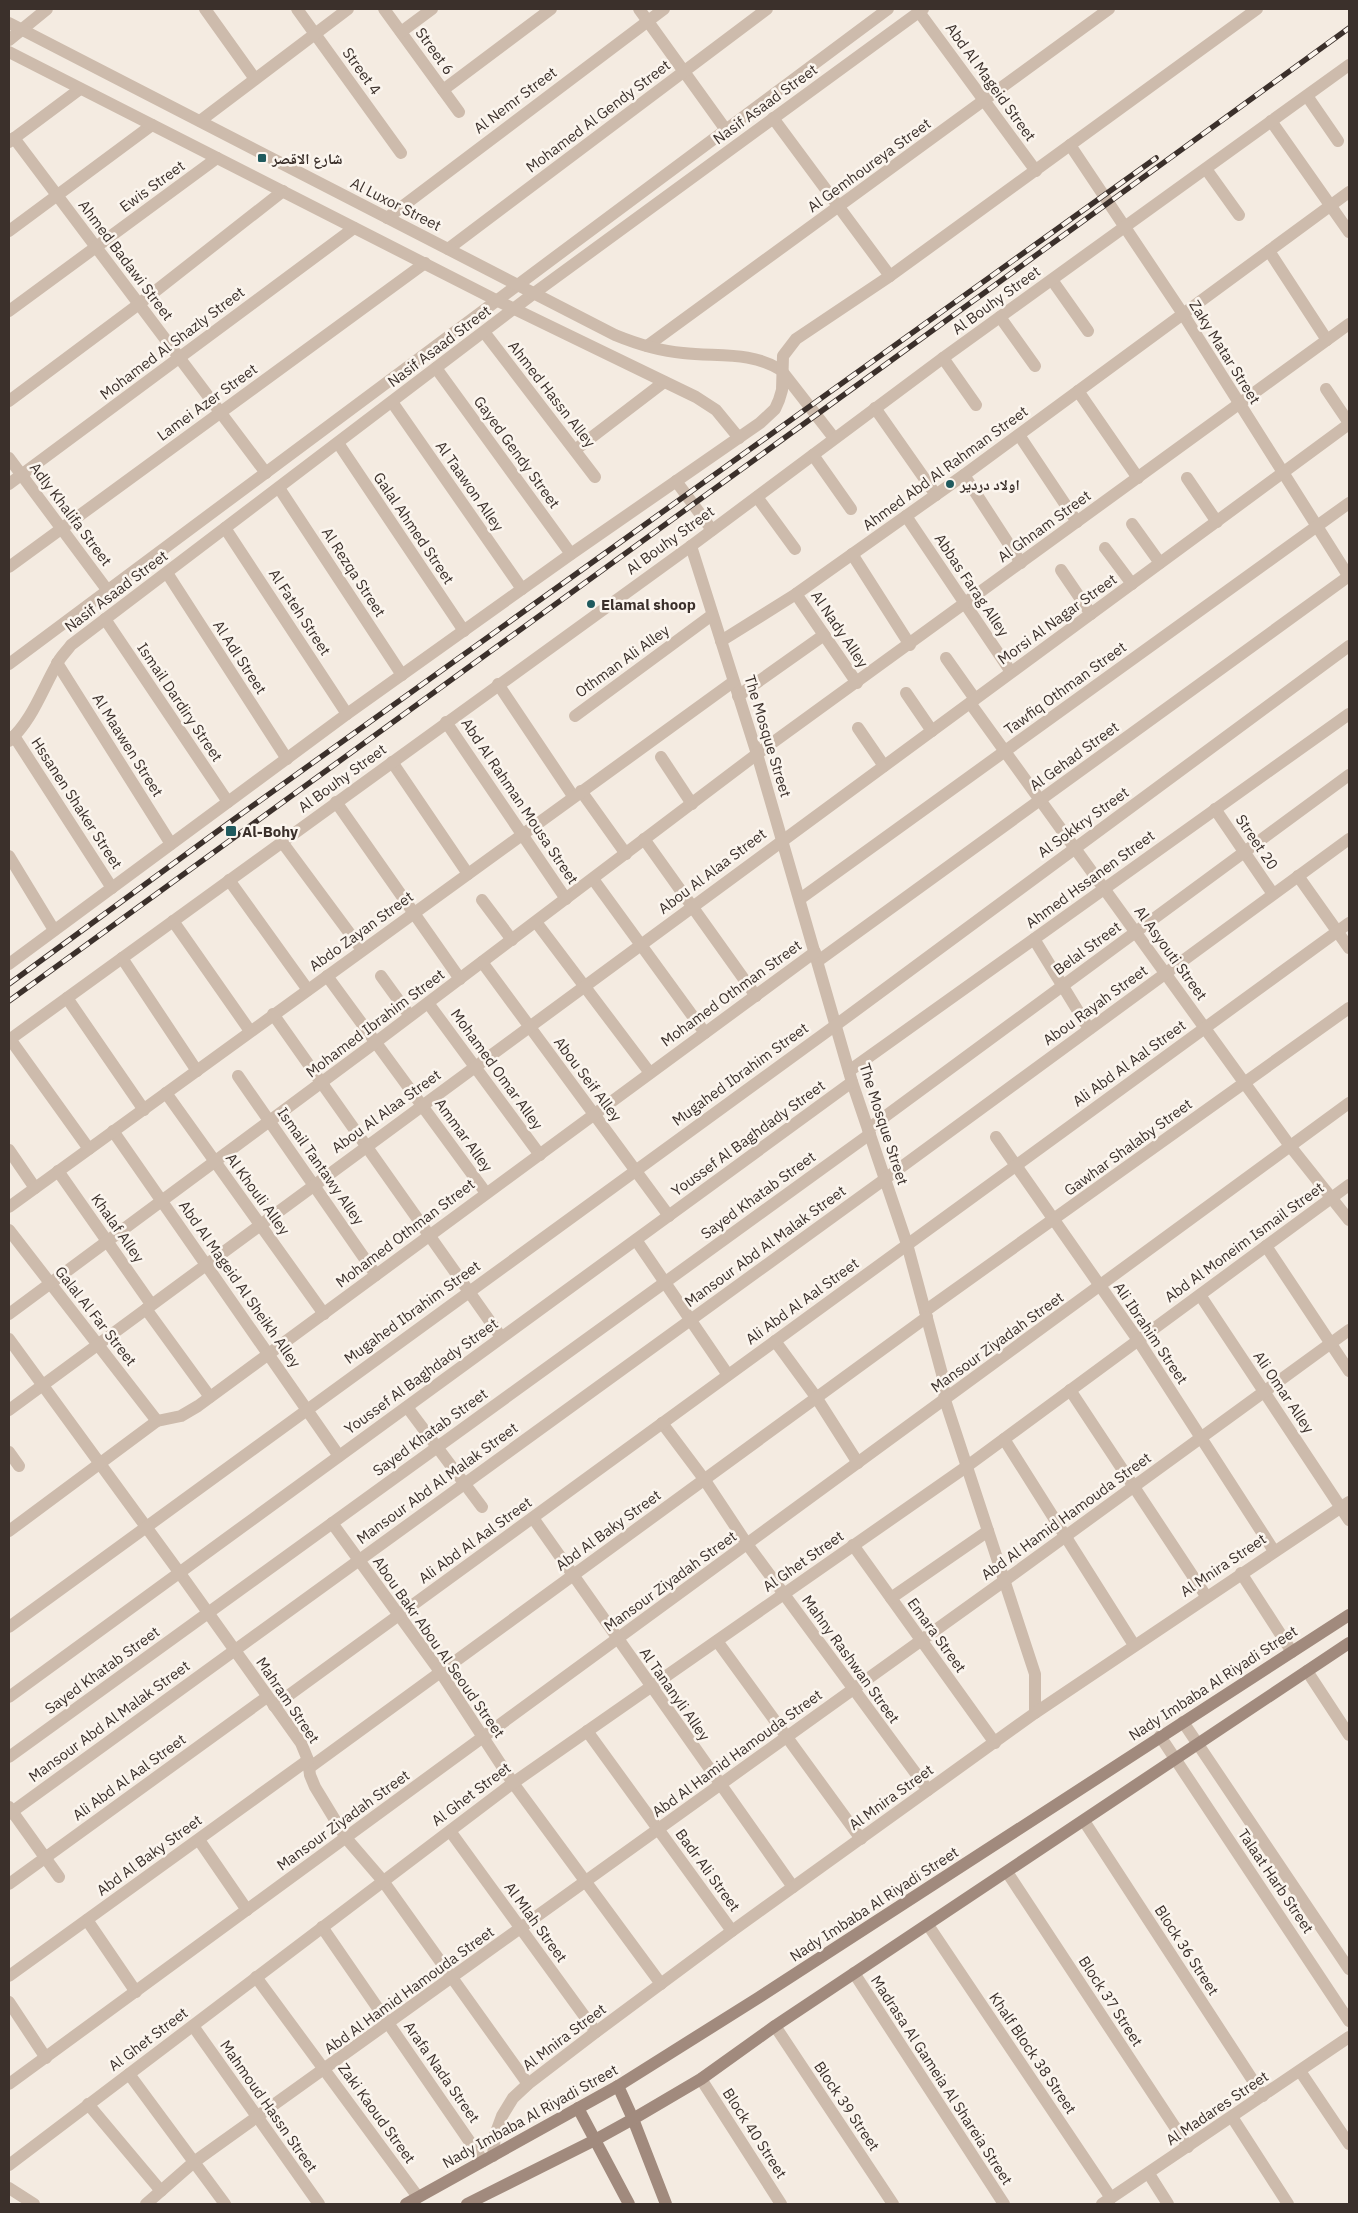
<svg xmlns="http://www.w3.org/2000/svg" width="1358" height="2213" viewBox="0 0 1358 2213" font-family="'IBM Plex Sans','Noto Naskh Arabic',sans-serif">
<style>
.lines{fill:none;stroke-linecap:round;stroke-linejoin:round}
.minor{stroke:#cdbbac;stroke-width:12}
.tertiary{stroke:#cdbbac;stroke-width:12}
.secondary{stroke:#a18a7d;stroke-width:12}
.rail-casing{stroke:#3b302b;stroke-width:5.5}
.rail{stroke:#fbf5ee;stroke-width:4;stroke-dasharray:11;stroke-linecap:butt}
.poi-dot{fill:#1f5a5e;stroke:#fbf5ee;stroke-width:2}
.labels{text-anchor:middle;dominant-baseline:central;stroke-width:5;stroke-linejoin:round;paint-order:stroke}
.street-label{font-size:15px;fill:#3b302b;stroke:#fbf5ee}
.poi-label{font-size:15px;font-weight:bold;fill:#3b302b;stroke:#fbf5ee;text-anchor:start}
</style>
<rect width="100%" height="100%" fill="#f4ebe1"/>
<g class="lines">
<g class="minor">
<path d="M205,9L255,79"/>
<path d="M297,9L401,153"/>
<path d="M384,9L459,112"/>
<path d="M639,9L726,130"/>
<path d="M919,12L1036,171"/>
<path d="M401,32L432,9"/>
<path d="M9,40L47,9"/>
<path d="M443,90L551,9"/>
<path d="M1307,96L1338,141"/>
<path d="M773,118L890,276"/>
<path d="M200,121L348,9"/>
<path d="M1271,121L1349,232"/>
<path d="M14,138L266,473"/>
<path d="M9,142L80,89"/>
<path d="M1070,145L1183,314L1349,577"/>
<path d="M1206,169L1239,215"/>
<path d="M387,218L664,9"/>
<path d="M9,231L152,125"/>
<path d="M448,249L767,9"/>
<path d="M1269,251L1327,340"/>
<path d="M1052,280L1088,331"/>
<path d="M9,311L217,158"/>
<path d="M1000,317L1035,366"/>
<path d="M484,332L595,477"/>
<path d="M647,346L1109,9"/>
<path d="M943,358L976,405"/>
<path d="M436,368L571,554"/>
<path d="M1326,389L1349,423"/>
<path d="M1078,391L1138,478"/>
<path d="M9,401L139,304L283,191"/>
<path d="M392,402L522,589"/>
<path d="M875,408L936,495"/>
<path d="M1019,435L1077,522"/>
<path d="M338,443L464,631"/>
<path d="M575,450L664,382"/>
<path d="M813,455L851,509"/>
<path d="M9,458L108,591"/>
<path d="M964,475L1021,563"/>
<path d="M1187,478L1217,522"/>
<path d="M9,484L354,228"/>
<path d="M279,488L402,675"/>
<path d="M757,497L795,549"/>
<path d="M906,516L1011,672"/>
<path d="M1132,524L1160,563"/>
<path d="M225,528L347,714"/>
<path d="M691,546L757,754L852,1082L907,1244L942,1374L945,1400L1035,1674V1713"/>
<path d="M1105,548L1132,584"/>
<path d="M852,554L910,645"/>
<path d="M9,567L425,263"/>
<path d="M1061,570L1091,614"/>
<path d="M167,573L287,759"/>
<path d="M796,594L857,683"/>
<path d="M105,619L228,802"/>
<path d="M721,641L796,594L964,475L1349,192"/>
<path d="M946,658L975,699"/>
<path d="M57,663L171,844"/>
<path d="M9,664L888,9"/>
<path d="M498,684L573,796"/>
<path d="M906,693L932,731"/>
<path d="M738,696L824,635"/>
<path d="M970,703L1290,1146L1349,1220"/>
<path d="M575,716L712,615"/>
<path d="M446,722L566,899"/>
<path d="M858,728L884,766"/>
<path d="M14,736L112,888"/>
<path d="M9,741C32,721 42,690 57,664C60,657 67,651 71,645L533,294L923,9"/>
<path d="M661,757L692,804"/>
<path d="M392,762L468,874"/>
<path d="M581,791L626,854"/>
<path d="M336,802L460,979"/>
<path d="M1215,809L1273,894"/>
<path d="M644,839L756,996"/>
<path d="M282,842L362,950"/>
<path d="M9,856L54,930"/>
<path d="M1298,876L1349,948"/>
<path d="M593,879L705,1033"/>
<path d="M229,880L308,990"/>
<path d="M800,899L1349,503"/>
<path d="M482,900L512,940"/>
<path d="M173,921L250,1031"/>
<path d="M536,922L650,1073"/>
<path d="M1034,939L1089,1029"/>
<path d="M122,958L197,1071"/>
<path d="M818,961L1349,576"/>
<path d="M482,962L669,1216"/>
<path d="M327,976L486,1193"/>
<path d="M381,976L410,1016"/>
<path d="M67,998L144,1110"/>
<path d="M428,1003L540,1155"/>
<path d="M273,1014L501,1337"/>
<path d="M10,1039L89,1149"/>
<path d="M849,1071L1349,714"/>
<path d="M238,1076L376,1275"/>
<path d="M166,1093L324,1314"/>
<path d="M868,1129L1349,775"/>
<path d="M113,1131L339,1456"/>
<path d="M996,1137L1138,1340L1274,1551"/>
<path d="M9,1150L35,1188"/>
<path d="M58,1171L151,1304"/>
<path d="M9,1207L733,682"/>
<path d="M9,1230L157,1421"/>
<path d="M636,1240L728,1375"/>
<path d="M1266,1246L1349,1371"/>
<path d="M1200,1295L1349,1520"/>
<path d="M146,1309L210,1397"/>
<path d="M925,1311L1349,1008"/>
<path d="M9,1314L376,1042L757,754L1349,324"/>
<path d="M9,1339L179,1572L301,1743L308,1760L310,1775L315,1787L346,1838L383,1881L528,2084"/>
<path d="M775,1341L816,1397L858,1463"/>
<path d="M1070,1390L1206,1596"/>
<path d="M407,1407L482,1507"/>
<path d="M9,1410L1349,424"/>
<path d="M662,1423L704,1479L747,1544L928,1790"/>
<path d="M1004,1439L1134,1645"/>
<path d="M9,1452L19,1466"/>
<path d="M533,1518L793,1887"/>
<path d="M332,1523L441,1673L513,1783L661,1984"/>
<path d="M9,1531L157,1421L181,1416L198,1406L815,952"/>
<path d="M853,1545L995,1743"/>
<path d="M1241,1573L1292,1652"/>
<path d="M891,1598L988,1531"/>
<path d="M9,1627L836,1025L1349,646"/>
<path d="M717,1641L861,1839"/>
<path d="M1307,1671L1349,1735"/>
<path d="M9,1697L852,1082"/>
<path d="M274,1706L1349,923"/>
<path d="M587,1731L732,1931"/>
<path d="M9,1757L870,1134"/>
<path d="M309,1768L927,1317"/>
<path d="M9,1807L59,1877"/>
<path d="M9,1814L885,1179L1349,839"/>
<path d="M1084,1821L1263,2096"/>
<path d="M450,1831L596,2032"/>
<path d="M199,1840L247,1910"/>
<path d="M1007,1872L1188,2147"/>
<path d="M9,1884L267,1697"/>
<path d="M87,1920L136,1992"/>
<path d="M928,1925L1111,2198"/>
<path d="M322,1927L483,2161"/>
<path d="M854,1973L1004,2204"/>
<path d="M9,1976L308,1760"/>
<path d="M256,1977L418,2197"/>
<path d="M9,2002L46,2058"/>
<path d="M193,2026L319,2204"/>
<path d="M775,2026L893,2204"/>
<path d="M1300,2071L1349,2144"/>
<path d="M129,2074L225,2204"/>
<path d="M701,2079L781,2204"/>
<path d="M9,2084L1349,1103"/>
<path d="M88,2104L161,2191"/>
<path d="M1232,2117L1288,2204"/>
<path d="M493,2156L495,2135L502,2116L513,2098L528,2084L596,2032L732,1931L1035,1713L1349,1502"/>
<path d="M9,2165L513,1783L966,1467L1349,1185"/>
<path d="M1149,2174L1168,2204"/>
<path d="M146,2204L194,2162L1004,1581L1349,1330"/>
<path d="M1102,2204L1349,2037"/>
</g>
<g class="tertiary">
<path d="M9,23L615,335C637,344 659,351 683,353C717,357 751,351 781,370L834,438"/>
<path d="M9,52L498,301L696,397L716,410L739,438"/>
<path d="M676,481L712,530"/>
<path d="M9,964L347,714L571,554L760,423L775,409L779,400L782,390L783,356L796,339L890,276L1257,9"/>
<path d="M9,1040L691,546L943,358L1349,65"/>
<path d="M1183,1722L1349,1969"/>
<path d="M1160,1736L1349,2021"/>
<path d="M9,2188L34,2204"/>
</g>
<g class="secondary">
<path d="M618,2086L633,2119L666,2204"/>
<path d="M578,2108L629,2204"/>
<path d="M406,2204L618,2086L758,1998L1349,1615"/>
<path d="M467,2204L595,2140L633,2119L701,2079L775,2026L1349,1643"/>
</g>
<g class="rail-casing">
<g id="rail">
<path d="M9,984L226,825L1156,158"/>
<path d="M9,1001L1349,28"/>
</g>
</g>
<use href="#rail" class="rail"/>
</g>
<g class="poi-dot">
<rect x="257" y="153" width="10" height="10" rx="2.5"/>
<circle cx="950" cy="484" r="5"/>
<circle cx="591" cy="604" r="5"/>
<rect x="225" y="825" width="12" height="12" rx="2.5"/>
</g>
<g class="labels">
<g class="street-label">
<text transform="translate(435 51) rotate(54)">Street 6</text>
<text transform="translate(362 71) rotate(54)">Street 4</text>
<text transform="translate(991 82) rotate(54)">Abd Al Mageid Street</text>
<text transform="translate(515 100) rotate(-37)">Al Nemr Street</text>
<text transform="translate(765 104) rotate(-36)">Nasif Asaad Street</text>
<text transform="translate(598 116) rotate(-37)">Mohamed Al Gendy Street</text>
<text transform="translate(869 165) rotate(-36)">Al Gemhoureya Street</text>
<text transform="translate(152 186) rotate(-36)">Ewis Street</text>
<text transform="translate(396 204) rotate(27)">Al Luxor Street</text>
<text transform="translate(126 260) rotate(53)">Ahmed Badawi Street</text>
<text transform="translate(996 300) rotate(-36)">Al Bouhy Street</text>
<text transform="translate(172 343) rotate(-37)">Mohamed Al Shazly Street</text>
<text transform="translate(439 346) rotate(-37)">Nasif Asaad Street</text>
<text transform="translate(1225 352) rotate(58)">Zaky Matar Street</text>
<text transform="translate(552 394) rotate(52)">Ahmed Hassn Alley</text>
<text transform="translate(207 402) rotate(-36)">Lamei Azer Street</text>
<text transform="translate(517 452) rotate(54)">Gayed Gendy Street</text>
<text transform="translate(945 468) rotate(-36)">Ahmed Abd Al Rahman Street</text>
<text transform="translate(470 486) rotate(55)">Al Taawon Alley</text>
<text transform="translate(71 514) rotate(53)">Adly Khalifa Street</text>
<text transform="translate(1044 526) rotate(-36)">Al Ghnam Street</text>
<text transform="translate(414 528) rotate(56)">Galal Ahmed Street</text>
<text transform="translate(670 540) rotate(-36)">Al Bouhy Street</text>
<text transform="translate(354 572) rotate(57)">Al Rezqa Street</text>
<text transform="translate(972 585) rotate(56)">Abbas Farag Alley</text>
<text transform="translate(116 591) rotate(-37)">Nasif Asaad Street</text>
<text transform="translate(300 612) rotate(57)">Al Fateh Street</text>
<text transform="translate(1057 619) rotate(-36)">Morsi Al Nagar Street</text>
<text transform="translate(840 629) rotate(56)">Al Nady Alley</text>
<text transform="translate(240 657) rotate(57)">Al Adl Street</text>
<text transform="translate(622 661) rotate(-36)">Othman Ali Alley</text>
<text transform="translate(1065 688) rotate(-36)">Tawfiq Othman Street</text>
<text transform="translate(180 702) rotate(56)">Ismail Dardiry Street</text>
<text transform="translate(768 736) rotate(73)">The Mosque Street</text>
<text transform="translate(128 745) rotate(58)">Al Maawen Street</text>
<text transform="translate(1074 756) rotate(-36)">Al Gehad Street</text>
<text transform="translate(342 778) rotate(-36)">Al Bouhy Street</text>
<text transform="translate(520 801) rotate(56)">Abd Al Rahman Mousa Street</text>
<text transform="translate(77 803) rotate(57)">Hssanen Shaker Street</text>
<text transform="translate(1083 822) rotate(-36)">Al Sokkry Street</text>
<text transform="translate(1257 842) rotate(56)">Street 20</text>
<text transform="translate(712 871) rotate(-37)">Abou Al Alaa Street</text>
<text transform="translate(1090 879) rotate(-36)">Ahmed Hssanen Street</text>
<text transform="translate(361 931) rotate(-36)">Abdo Zayan Street</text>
<text transform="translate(1087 948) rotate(-36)">Belal Street</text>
<text transform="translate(1171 953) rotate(54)">Al Asyouti Street</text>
<text transform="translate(731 993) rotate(-36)">Mohamed Othman Street</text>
<text transform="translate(1095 1005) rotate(-36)">Abou Rayah Street</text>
<text transform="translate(375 1023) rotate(-37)">Mohamed Ibrahim Street</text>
<text transform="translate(1129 1063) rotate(-36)">Ali Abd Al Aal Street</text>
<text transform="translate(497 1069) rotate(54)">Mohamed Omar Alley</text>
<text transform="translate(740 1074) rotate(-36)">Mugahed Ibrahim Street</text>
<text transform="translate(588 1079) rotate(53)">Abou Seif Alley</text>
<text transform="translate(386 1111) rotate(-36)">Abou Al Alaa Street</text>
<text transform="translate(884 1124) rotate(72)">The Mosque Street</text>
<text transform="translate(464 1135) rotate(54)">Ammar Alley</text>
<text transform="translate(748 1138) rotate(-36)">Youssef Al Baghdady Street</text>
<text transform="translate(1128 1147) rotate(-36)">Gawhar Shalaby Street</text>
<text transform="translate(321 1166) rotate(55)">Ismail Tantawy Alley</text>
<text transform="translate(258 1194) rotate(54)">Al Khouli Alley</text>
<text transform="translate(758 1195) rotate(-36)">Sayed Khatab Street</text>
<text transform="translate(118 1228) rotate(55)">Khalaf Alley</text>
<text transform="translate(405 1233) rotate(-37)">Mohamed Othman Street</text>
<text transform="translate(1244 1242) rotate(-36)">Abd Al Moneim Ismail Street</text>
<text transform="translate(765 1246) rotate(-36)">Mansour Abd Al Malak Street</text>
<text transform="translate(240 1284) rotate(55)">Abd Al Mageid Al Sheikh Alley</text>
<text transform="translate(802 1301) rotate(-36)">Ali Abd Al Aal Street</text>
<text transform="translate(412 1312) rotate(-36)">Mugahed Ibrahim Street</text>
<text transform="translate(96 1316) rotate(52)">Galal Al Far Street</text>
<text transform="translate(1151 1333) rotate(56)">Ali Ibrahim Street</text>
<text transform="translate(997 1342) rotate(-36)">Mansour Ziyadah Street</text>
<text transform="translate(421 1376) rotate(-36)">Youssef Al Baghdady Street</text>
<text transform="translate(1284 1392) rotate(56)">Ali Omar Alley</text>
<text transform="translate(430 1432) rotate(-36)">Sayed Khatab Street</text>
<text transform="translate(437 1483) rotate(-36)">Mansour Abd Al Malak Street</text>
<text transform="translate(1066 1516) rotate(-36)">Abd Al Hamid Hamouda Street</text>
<text transform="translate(608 1530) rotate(-36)">Abd Al Baky Street</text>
<text transform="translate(475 1540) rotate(-36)">Ali Abd Al Aal Street</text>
<text transform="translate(803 1561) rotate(-35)">Al Ghet Street</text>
<text transform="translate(1223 1565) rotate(-34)">Al Mnira Street</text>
<text transform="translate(670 1581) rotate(-36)">Mansour Ziyadah Street</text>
<text transform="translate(937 1635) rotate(54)">Emara Street</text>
<text transform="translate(439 1647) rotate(55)">Abou Bakr Abou Al Seoud Street</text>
<text transform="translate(851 1659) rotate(54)">Mahny Rashwan Street</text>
<text transform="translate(102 1670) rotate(-36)">Sayed Khatab Street</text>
<text transform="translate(1213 1683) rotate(-33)">Nady Imbaba Al Riyadi Street</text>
<text transform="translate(675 1694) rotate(55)">Al Tananyli Alley</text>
<text transform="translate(288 1700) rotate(56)">Mahram Street</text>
<text transform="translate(109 1721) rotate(-36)">Mansour Abd Al Malak Street</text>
<text transform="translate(737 1753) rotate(-36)">Abd Al Hamid Hamouda Street</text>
<text transform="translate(129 1777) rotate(-36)">Ali Abd Al Aal Street</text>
<text transform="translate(471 1794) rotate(-37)">Al Ghet Street</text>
<text transform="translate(891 1797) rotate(-36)">Al Mnira Street</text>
<text transform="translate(343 1820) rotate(-36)">Mansour Ziyadah Street</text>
<text transform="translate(149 1855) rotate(-36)">Abd Al Baky Street</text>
<text transform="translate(708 1870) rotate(54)">Badr Ali Street</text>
<text transform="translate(1276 1881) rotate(56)">Talaat Harb Street</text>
<text transform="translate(874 1904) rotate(-33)">Nady Imbaba Al Riyadi Street</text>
<text transform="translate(536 1922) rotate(54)">Al Mlah Street</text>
<text transform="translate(1187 1950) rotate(57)">Block 36 Street</text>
<text transform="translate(409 1990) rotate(-36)">Abd Al Hamid Hamouda Street</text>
<text transform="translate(1111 2001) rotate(57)">Block 37 Street</text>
<text transform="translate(564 2037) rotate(-37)">Al Mnira Street</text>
<text transform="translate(148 2039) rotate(-37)">Al Ghet Street</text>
<text transform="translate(1033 2053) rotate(56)">Khalf Block 38 Street</text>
<text transform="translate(442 2072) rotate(55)">Arafa Nada Street</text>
<text transform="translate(942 2080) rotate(57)">Madrasa Al Gameia Al Shareia Street</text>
<text transform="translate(269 2106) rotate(55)">Mahmoud Hassn Street</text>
<text transform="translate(847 2106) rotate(56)">Block 39 Street</text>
<text transform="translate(1217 2108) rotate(-34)">Al Madares Street</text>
<text transform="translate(377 2113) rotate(54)">Zaki Kaoud Street</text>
<text transform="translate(530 2116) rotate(-29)">Nady Imbaba Al Riyadi Street</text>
<text transform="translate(755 2133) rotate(57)">Block 40 Street</text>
</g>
<g class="poi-label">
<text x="272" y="158">شارع الاقصر</text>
<text x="960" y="484">اولاد دردير</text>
<text x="601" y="604">Elamal shoop</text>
<text x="242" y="831">Al-Bohy</text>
</g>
</g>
<rect width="1358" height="2213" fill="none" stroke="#3b302b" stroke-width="20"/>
</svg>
